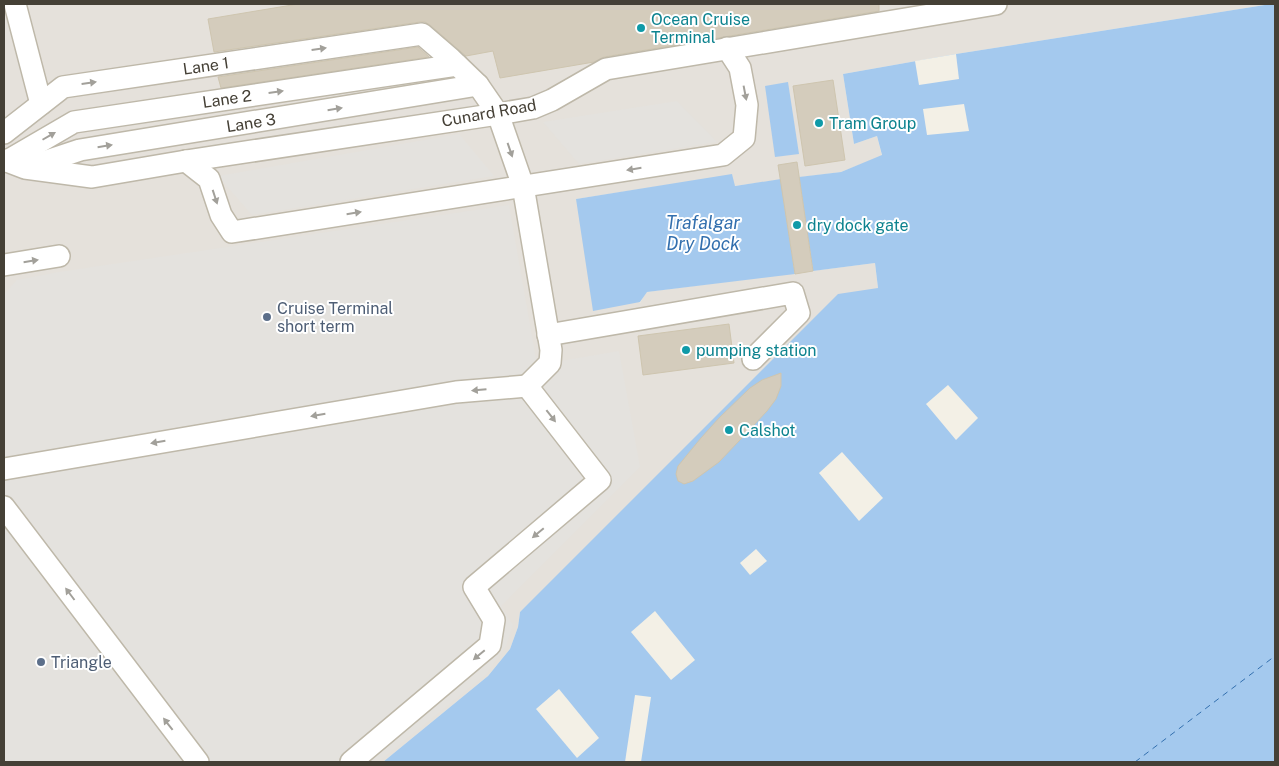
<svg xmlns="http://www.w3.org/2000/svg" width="1279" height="766" viewBox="0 0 1279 766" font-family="'Public Sans',sans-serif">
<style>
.industrial{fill:#e5e1db}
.parking{fill:#e4e2de}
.water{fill:#a4c9ee}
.pier{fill:#f3f0e6}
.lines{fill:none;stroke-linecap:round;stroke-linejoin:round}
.ferry{stroke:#326fae;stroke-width:1;stroke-dasharray:6 5;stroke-linecap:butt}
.building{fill:#d4ccbc;stroke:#cec5af}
.minor-casing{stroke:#beb8a9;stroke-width:24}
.minor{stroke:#fff;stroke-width:21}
.oneway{fill:#a2a09a}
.culture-dot{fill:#0f9aa8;stroke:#fff;stroke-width:2}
.service-dot{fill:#5c6f8a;stroke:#fff;stroke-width:2}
.labels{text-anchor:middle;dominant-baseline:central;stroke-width:4;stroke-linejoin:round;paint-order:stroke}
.culture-label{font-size:16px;fill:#0d838f;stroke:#fff;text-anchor:start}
.street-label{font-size:16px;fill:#454036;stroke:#fff}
.service-label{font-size:16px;fill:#4e5e75;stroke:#fff;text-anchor:start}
.water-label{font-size:18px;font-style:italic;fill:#326fae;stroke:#fff}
</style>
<rect width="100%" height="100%" fill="#f3f0e6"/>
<path class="industrial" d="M4,4H1271L956,54L843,74L854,144L877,136L882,156L841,172L734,186L732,175L576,199L640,303L646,292L875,263L878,288L520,612L518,627L510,649L488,676L383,762H141L4,591Z"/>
<g class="parking">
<path d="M677,101L717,142L579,164L543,122Z"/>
<path d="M459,134L494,176L252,215L218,176Z"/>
<path d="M509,205L537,365L619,351L640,467L501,606L513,625L506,646L486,674L378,762H4V294L17,280L59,272Z"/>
</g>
<g class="water">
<path d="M1271,4H1275V762H383L488,676L510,649L518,627L520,612L838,294L878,288L875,263L813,271L799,177L841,172L882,155L877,136L854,144L843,74L956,54Z"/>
<path d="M788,82L799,154L775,157L765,86Z"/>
<path d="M732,174L735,186L781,179L795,274L647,292L640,302L593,311L576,199Z"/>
</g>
<g class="pier">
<path d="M956,54L959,79L919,85L915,61Z"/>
<path d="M964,104L969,131L927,135L923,109Z"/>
<path d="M948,385L978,418L956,440L926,404Z"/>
<path d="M842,452L883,498L859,521L819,473Z"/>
<path d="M756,549L767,561L750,575L740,563Z"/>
<path d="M655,611L695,660L671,680L631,632Z"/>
<path d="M559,689L599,738L577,758L536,709Z"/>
<path d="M635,695L651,697L641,762H625Z"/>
</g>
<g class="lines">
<path class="ferry" d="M1135,762L1275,656"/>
</g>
<g class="building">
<path d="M298,4H879V11L604,57L594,62L500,78L493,51L466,56L430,25L425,22H420L214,52L208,19Z"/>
<path d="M418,47L429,57L221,88L218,77Z"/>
<path d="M833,80L845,160L805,166L793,86Z"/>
<path d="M797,162L813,271L795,274L778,165Z"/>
<path d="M729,324L734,363L643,375L638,336Z"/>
<path d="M781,373V386L776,399L767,411L739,441L719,462L693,481L684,484L678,481L676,474L678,466L701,438L719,418L750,388L762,380Z"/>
</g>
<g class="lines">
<g class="minor-casing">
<g id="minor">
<path d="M15,4L41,104"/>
<path d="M4,133L63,87L422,34L451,59L478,85L498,114L523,186L551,350L550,363L527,386L600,480L474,587L494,620L490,645L351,762"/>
<path d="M4,160L25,168L92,177L186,161L498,114L533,108L552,100L606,69L996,4"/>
<path d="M7,161L74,122L457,65"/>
<path d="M186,161L209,179L221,215L232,232L723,155L744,138L747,105L740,68L727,48"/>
<path d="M32,166L80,150L478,85"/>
<path d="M4,265L59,256"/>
<path d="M548,335L793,293L799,313L753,359"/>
<path d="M4,469L456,392L527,386"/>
<path d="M4,507L198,762"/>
</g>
</g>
<use href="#minor" class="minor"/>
</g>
<defs><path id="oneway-solid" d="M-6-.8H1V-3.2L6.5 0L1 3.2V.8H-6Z" transform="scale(1.25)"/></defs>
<g class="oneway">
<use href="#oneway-solid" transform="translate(319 49) rotate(-8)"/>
<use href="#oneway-solid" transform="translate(89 83) rotate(-8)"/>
<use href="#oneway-solid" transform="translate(276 92) rotate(-8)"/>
<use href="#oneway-solid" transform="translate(745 93) rotate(79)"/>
<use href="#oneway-solid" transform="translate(335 109) rotate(-9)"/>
<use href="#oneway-solid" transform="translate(49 136) rotate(-30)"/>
<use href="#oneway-solid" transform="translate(105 146) rotate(-9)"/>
<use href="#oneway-solid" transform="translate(510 150) rotate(71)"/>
<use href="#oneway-solid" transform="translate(634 169) rotate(171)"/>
<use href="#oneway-solid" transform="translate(215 197) rotate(72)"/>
<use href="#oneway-solid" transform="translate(354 213) rotate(-9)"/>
<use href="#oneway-solid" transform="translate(31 261) rotate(-9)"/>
<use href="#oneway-solid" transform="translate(479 390) rotate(175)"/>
<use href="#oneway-solid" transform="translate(318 415) rotate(170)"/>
<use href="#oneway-solid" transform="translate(551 416) rotate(52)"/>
<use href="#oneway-solid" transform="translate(158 442) rotate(170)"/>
<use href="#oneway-solid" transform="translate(538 533) rotate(140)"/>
<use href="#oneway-solid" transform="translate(70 594) rotate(-127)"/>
<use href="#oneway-solid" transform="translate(479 655) rotate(140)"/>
<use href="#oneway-solid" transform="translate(168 724) rotate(-128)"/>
</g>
<g class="culture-dot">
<circle cx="641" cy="28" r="5"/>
<circle cx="819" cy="123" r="5"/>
<circle cx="797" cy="225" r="5"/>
<circle cx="686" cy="350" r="5"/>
<circle cx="729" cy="430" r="5"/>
</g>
<g class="service-dot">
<circle cx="267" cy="317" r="5"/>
<circle cx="41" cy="662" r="5"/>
</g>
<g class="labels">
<g class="culture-label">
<text x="651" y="19">Ocean Cruise<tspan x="651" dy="18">Terminal</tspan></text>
<text x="829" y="123">Tram Group</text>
<text x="807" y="225">dry dock gate</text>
<text x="696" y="350">pumping station</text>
<text x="739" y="430">Calshot</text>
</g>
<g class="street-label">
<text transform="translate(206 66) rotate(-8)">Lane 1</text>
<text transform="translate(227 99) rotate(-8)">Lane 2</text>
<text transform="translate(489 113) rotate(-10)">Cunard Road</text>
<text transform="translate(251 123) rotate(-9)">Lane 3</text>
</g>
<g class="service-label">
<text x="277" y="308">Cruise Terminal<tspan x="277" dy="18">short term</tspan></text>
<text x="51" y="662">Triangle</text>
</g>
<g class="water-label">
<text x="703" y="222">Trafalgar<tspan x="703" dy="21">Dry Dock</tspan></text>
</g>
</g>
<rect width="1279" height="766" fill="none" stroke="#454036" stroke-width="10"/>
</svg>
